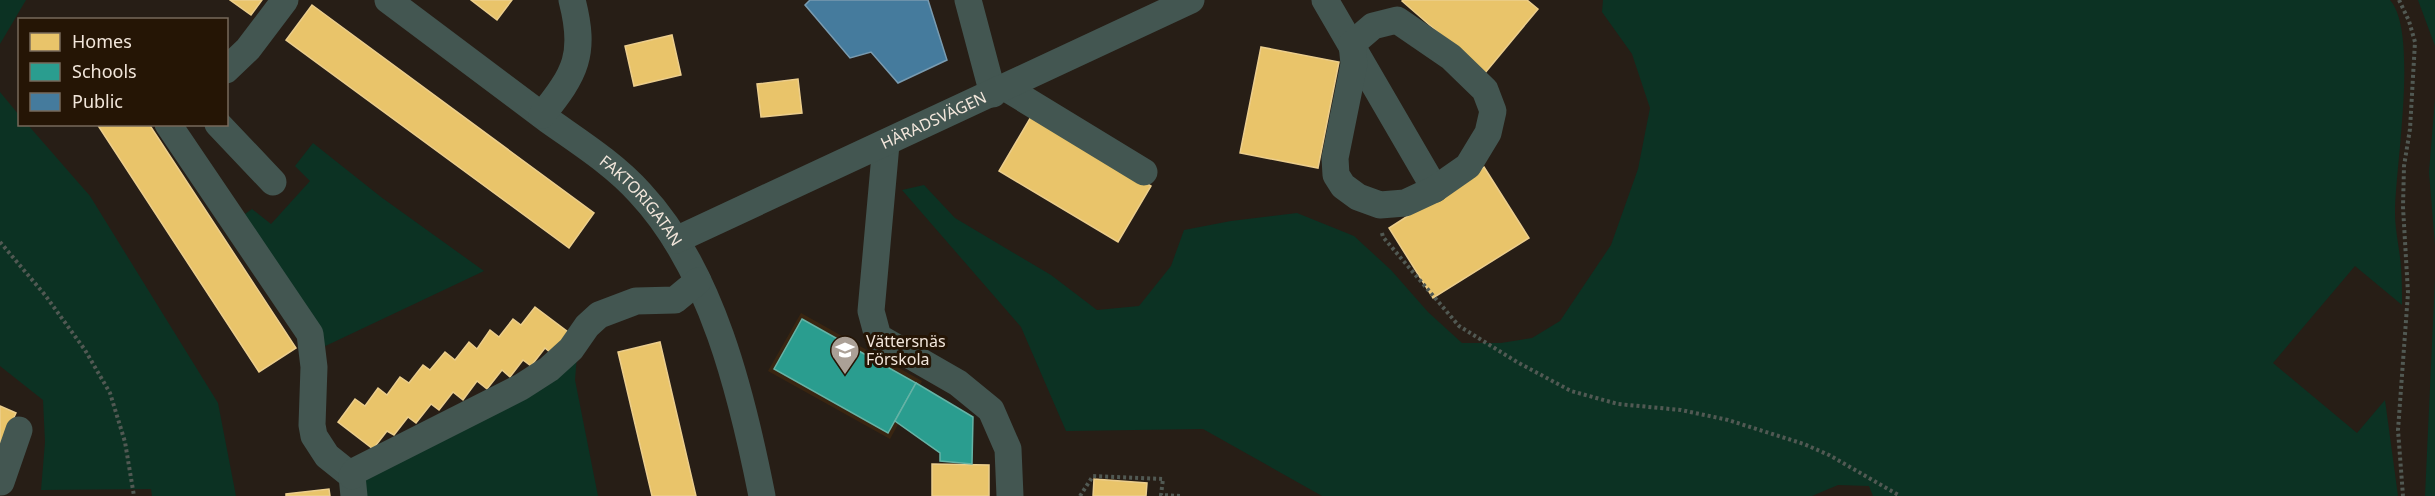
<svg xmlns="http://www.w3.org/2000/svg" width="2435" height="496" viewBox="0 0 2435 496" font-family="'Noto Sans',sans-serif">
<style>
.built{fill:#392511}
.green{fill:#0c3223}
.homes{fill:#e9c46a;stroke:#ecce8c;stroke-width:1.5}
.schools{fill:#2a9d8f;stroke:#66b3a6;stroke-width:1.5}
.public{fill:#457b9d;stroke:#799bb0;stroke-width:1.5}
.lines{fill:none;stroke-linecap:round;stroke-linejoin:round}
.path{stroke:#515953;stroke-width:4;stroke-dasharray:3 3;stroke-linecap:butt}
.minor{stroke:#435651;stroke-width:27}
.labels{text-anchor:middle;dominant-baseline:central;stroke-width:6;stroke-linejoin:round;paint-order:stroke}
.street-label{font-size:16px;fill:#f2e6db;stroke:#251505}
.poi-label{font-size:16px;fill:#f2e6db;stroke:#251505;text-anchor:start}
</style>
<rect width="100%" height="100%" fill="#271e16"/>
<path class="built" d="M801,313L922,381L890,439L768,371Z"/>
<g class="green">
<path d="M0,0H26L0,44Z"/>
<path d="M1603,0H2390C2419,33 2395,167 2395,213C2395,231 2400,250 2401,268C2402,280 2402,293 2402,305L2355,266L2273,363L2357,433L2385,400L2398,496H1873L1869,486L1838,485L1812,496H1322L1203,429L1066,431L1021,327L902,190L924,185L955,218L1051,275L1097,310L1139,306L1171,266L1184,230L1231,221L1297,213L1354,236L1391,270L1428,312L1462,343H1501L1532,338L1560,321L1611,245L1638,169L1650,108L1632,54L1602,12Z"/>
<path d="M2418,0H2435V46Z"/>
<path d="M0,92L19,115L20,124L28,125L90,196L218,403L236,496H152L151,489L41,490L45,442L43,400L0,366Z"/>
<path d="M2435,98V246L2429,172Z"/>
<path d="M313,143L381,197L484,271L317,350L238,219L252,209L271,224L310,181L295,166Z"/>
<path d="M2435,278V496H2425Z"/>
<path d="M577,355L575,380L598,496H362L361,490L369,474Z"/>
</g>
<g class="homes">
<path d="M230,0H262L251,15Z"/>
<path d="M471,0H512L497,20Z"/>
<path d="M1403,0H1527L1538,9L1485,73L1402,1Z"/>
<path d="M312,5L594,213L569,248L286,40Z"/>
<path d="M672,35L681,75L634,86L625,46Z"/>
<path d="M1261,47L1339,62L1318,168L1240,153Z"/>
<path d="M798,79L802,113L761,117L757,84Z"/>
<path d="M1032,115L1151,186L1118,242L999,171Z"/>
<path d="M97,124H149L296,348L259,372Z"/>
<path d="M1484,167L1529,238L1433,298L1389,228Z"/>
<path d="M535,307L568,332L552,354L545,348L531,366L523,360L510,377L502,370L487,389L477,381L463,400L453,392L439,410L431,404L416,423L408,417L394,435L387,431L373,449L338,422L355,399L365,406L378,388L387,395L400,377L409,383L423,365L430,370L445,352L455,360L469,342L477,349L490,330L499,337L513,319L521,325Z"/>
<path d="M660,342L696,496H652L618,352Z"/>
<path d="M0,406L16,413L0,447Z"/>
<path d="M932,464L989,465V496H932Z"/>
<path d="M1094,479L1147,483L1146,496H1093Z"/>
<path d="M329,489L330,496H286V494Z"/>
</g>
<g class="schools">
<path d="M802,319L916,383L888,433L774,369Z"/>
<path d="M916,383L973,417L972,464L940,461V453L895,421Z"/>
</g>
<path class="public" d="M810,0H928L947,60L898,83L871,52L850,58L805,5Z"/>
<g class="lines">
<g class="path">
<path d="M2399,0L2409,21L2415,42L2410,129L2404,166L2403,207L2408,293L2398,430L2403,496"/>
<path d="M1382,233L1383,237L1459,326L1517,362L1571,391L1618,404L1681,410L1728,420L1804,444L1829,455L1900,496"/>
<path d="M0,242L45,295L85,350L110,393L125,442L134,496"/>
<path d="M1080,496L1093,476L1163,479L1161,495L1180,496"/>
</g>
<g class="minor">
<path id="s1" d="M388,0C442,40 495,80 548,120C579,142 614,164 640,193C712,270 742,395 762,496"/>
<path d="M968,0L993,94"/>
<path d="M1325,0L1435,189"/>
<path d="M1397,20L1451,57L1485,90L1493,111L1488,133L1468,166L1435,189L1405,203L1380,205L1358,197L1343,186L1336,175L1335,158L1354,64L1352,44L1373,26Z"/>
<path d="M226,70L248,49L285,0"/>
<path d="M1006,88L1144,172"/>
<path d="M542,115C576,73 586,54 572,0"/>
<path d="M168,124L310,334L314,367L312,425L314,436L327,456L352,476L354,496"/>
<path d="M218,124L273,182"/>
<path d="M886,144L871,311L878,337L958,383L991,410L1008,449L1010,496"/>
<path id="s2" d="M676,240C847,159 1020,81 1191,0"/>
<path d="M352,476L355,471L521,387L549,369L571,349L587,326L599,315L636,301L675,300L698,281"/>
<path d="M1,482L19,430"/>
</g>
</g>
<defs>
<g id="school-pin" transform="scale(1.5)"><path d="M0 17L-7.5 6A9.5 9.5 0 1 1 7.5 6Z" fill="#aba096" stroke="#251505"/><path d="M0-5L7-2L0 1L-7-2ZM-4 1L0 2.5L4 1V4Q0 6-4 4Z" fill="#fff"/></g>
</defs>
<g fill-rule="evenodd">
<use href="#school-pin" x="845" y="350"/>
</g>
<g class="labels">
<g class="street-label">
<text stroke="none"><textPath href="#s2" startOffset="284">HÄRADSVÄGEN</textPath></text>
<text stroke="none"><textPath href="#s1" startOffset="324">FAKTORIGATAN</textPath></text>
</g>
<g class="poi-label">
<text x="866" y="341">Vättersnäs<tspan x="866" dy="18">Förskola</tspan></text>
</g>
</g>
<rect x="18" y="18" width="210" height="108" fill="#251505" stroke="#77695b" stroke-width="1.5"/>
<rect x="30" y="33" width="30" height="18" fill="#e9c46a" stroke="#77695b" stroke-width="1.5"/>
<text x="72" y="48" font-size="18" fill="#f2e6db">Homes</text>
<rect x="30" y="63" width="30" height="18" fill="#2a9d8f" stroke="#77695b" stroke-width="1.5"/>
<text x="72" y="78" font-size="18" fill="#f2e6db">Schools</text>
<rect x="30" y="93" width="30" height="18" fill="#457b9d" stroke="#77695b" stroke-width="1.5"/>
<text x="72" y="108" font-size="18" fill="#f2e6db">Public</text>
</svg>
